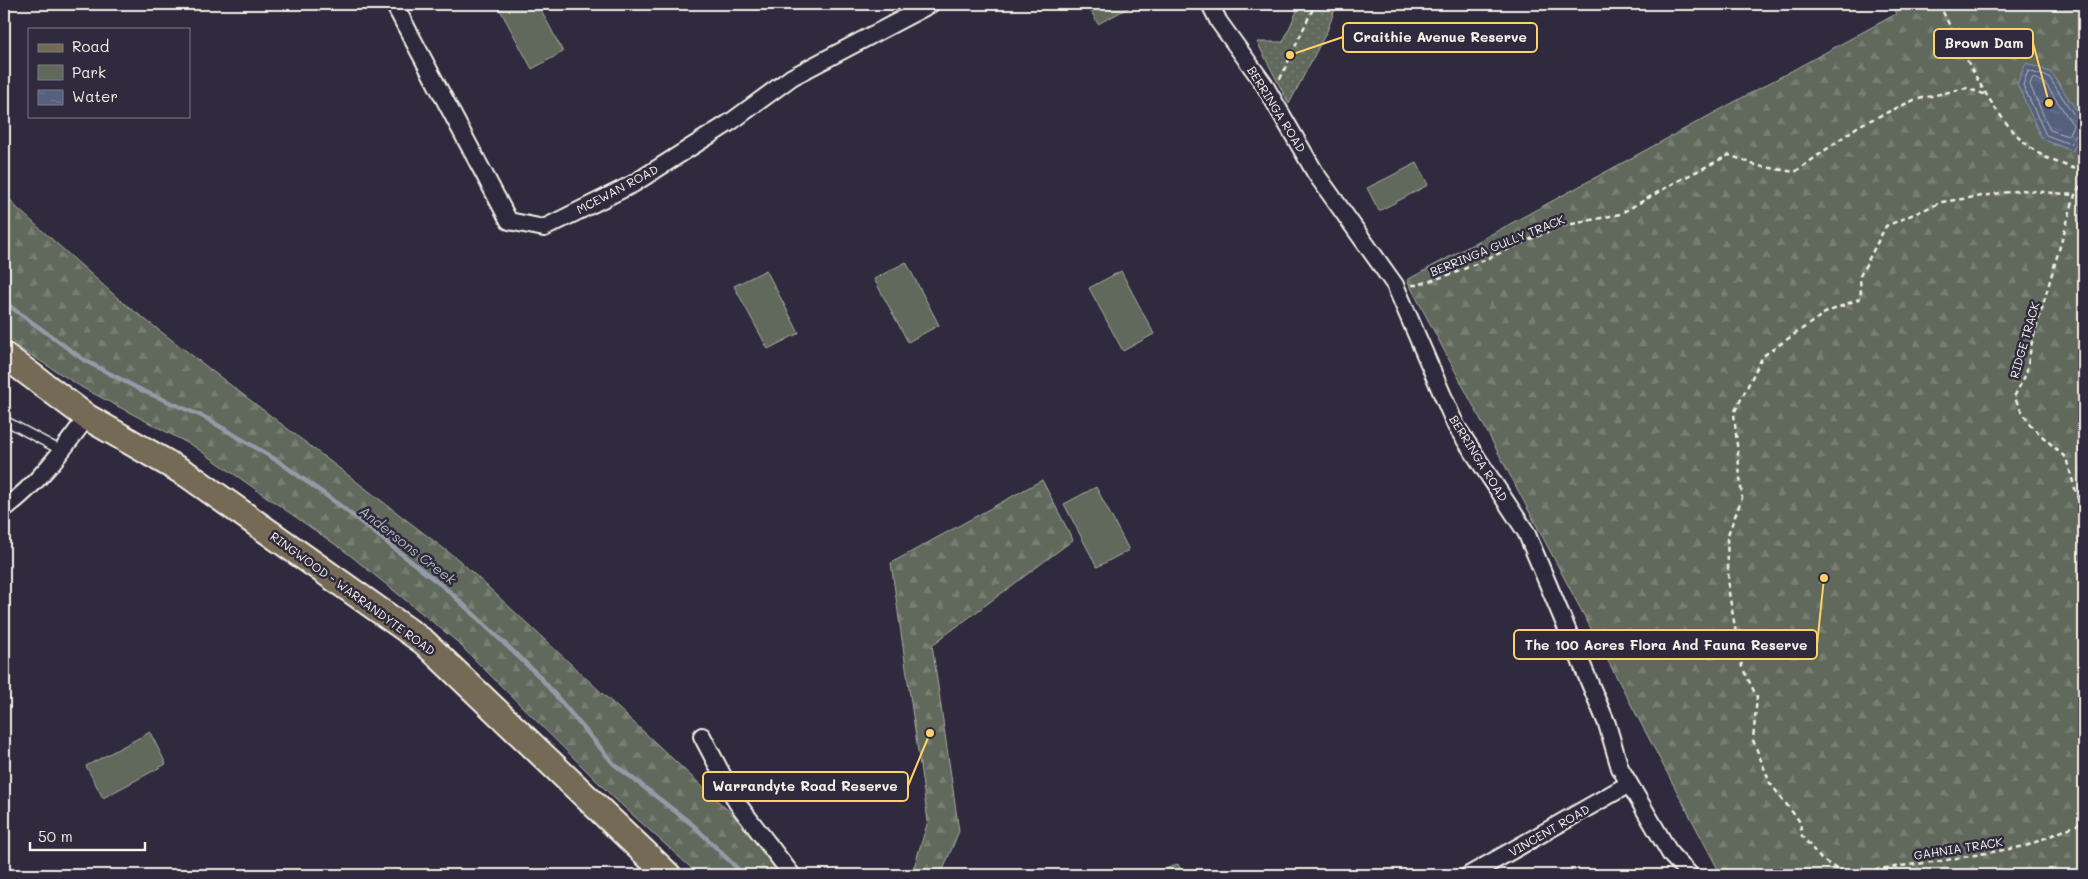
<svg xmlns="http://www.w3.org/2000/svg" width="2088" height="879" viewBox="0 0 2088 879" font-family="Mali,sans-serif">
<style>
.green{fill:url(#green-dots);stroke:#aaada2}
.forest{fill:url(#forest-firs);stroke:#aaada2}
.pitch{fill:#60695c;stroke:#aaada2}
.water{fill:url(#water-ripples);stroke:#949ba8}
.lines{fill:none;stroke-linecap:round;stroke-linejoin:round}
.shore{stroke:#b4b7bd;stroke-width:1}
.stream{stroke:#949ba8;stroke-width:4.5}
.lane-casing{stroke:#f4f1e8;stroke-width:11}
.street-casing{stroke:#f4f1e8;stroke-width:20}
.primary-casing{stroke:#f4f1e8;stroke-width:29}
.path{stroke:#f4f1e8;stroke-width:2.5;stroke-dasharray:5 4;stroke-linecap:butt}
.lane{stroke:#2f2a3d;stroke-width:8}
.street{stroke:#2f2a3d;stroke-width:16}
.primary{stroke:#756a55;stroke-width:25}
.labels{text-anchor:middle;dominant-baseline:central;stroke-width:5;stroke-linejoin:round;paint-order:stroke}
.street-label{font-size:12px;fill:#f4f1e8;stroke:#2f2a3d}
.water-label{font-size:14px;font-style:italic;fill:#b4b7bd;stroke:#2f2a3d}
.leader{fill:none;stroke:#ffd166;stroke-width:2}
.callout-dot{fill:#ffd166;stroke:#2f2a3d;stroke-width:2}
.callout{fill:#2f2a3d;stroke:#ffd166;stroke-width:2}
.callout-label{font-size:14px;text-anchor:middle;font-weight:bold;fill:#f4f1e8}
</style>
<defs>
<pattern id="green-dots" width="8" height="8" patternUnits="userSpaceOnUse" patternTransform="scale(1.25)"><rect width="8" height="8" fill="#60695c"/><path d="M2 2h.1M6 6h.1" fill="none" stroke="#777f73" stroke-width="1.8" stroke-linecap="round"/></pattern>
<pattern id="forest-firs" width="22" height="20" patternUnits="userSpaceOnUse" patternTransform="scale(1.25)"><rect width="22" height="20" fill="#60695c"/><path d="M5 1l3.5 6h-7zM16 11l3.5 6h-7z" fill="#777f73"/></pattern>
<pattern id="water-ripples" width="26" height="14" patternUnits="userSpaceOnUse" patternTransform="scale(1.25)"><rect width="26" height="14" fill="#54617d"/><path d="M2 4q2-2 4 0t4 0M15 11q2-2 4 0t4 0" fill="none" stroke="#6d788f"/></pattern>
</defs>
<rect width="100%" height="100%" fill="#2f2a3d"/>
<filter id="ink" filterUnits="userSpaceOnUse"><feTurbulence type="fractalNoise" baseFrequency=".02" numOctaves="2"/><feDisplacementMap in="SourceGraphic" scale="10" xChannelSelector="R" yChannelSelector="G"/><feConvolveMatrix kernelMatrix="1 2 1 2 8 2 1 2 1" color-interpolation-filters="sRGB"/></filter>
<g filter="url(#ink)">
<path class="green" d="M1300,4H1337L1327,31L1289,104L1257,42H1283Z"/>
<g class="forest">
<path d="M1891,4H2084V875H1721L1407,280L1896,14Z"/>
<path d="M4,192L17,208L121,301L460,561L746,827L806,875H699L614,798L455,640L346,552L195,447L83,388L21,349L4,334Z"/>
<path d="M1042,480L1073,540L932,645L959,831L941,875H909L915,864L928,821L891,563Z"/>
</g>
<g class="pitch">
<path d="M502,4H538L563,52L532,69L498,6Z"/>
<path d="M1087,4H1128L1130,7L1098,24Z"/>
<path d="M1417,163L1428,185L1379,211L1367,188Z"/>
<path d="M906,262L939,325L908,342L874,279Z"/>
<path d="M766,270L799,333L768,349L734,286Z"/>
<path d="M1121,271L1154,334L1123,351L1089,288Z"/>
<path d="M1096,487L1129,550L1097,567L1064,504Z"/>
<path d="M150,732L166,764L103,798L86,766Z"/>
<path d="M1178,864L1183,875H1150Z"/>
</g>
<path class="water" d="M2026,63L2052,73L2084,122V131L2072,151L2042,139L2017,84Z"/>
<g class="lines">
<g class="shore">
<path d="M2033,78L2045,83L2073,125L2068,136L2050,130L2030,85Z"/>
<path d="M2084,124L2078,121L2049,77L2028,71L2023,85L2046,135L2070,144L2079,131L2084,130"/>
</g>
<path class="stream" d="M4,302L84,360L141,390L204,417L278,461L338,504L450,592L539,676L614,764L693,825L744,875"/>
<g class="lane-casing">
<path id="lane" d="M4,420L62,451"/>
</g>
<g class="street-casing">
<g id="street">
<path d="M394,4L509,221L544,228L633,184L732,121L792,77L931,4"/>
<path d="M1210,4L1219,22L1264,84L1316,174L1395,285L1456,426L1526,532L1607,724L1620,768L1671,855L1690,875"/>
<path d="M4,509C38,484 62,451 87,417"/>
<path d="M702,736L737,803L792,875"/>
<path d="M1469,875L1629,784"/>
</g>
</g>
<g class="primary-casing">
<path id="primary" d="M4,355L87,417L188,475L424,642L668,875"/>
</g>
<g class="path">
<path d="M1939,4C1963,51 1996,131 2045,157C2057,163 2071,167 2084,172"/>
<path d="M1280,79L1315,4"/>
<path d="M2084,178L2075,195L2032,342L2026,374L2014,397L2030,425L2066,458L2084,519"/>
<path d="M1412,285H1417L1455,273L1558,227L1620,214L1674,183L1729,155L1758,166L1795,172L1860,125L1914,100L1966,88L1984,94"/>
<path d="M1844,874L1821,859L1802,836L1800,822L1770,783L1753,740L1757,697L1742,667L1729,593L1727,537L1742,498L1734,413L1763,356L1825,313L1861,298L1860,276L1886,226L1942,202L2022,190L2075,195"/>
<path d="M1830,875L1941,861L2026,846L2084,822"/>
</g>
<use href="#lane" class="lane"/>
<use href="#street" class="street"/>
<use href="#primary" class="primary"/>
</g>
</g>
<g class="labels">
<g class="street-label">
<text transform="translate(1277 109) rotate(58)">BERRINGA ROAD</text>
<text transform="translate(617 189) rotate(-28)">MCEWAN ROAD</text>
<text transform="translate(1497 245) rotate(-22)">BERRINGA GULLY TRACK</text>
<text transform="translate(2024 340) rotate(-74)">RIDGE TRACK</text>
<text transform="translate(1479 458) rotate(58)">BERRINGA ROAD</text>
<text transform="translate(353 593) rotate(36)">RINGWOOD - WARRANDYTE ROAD</text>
<text transform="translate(1549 830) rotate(-30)">VINCENT ROAD</text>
<text transform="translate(1958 848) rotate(-9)">GAHNIA TRACK</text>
</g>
<g class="water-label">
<text transform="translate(408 545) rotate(38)">Andersons Creek</text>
</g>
</g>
<path class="leader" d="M1290 55L1343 37M2049 103L2033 43M1824 578L1817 645M930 733L908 786"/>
<g class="callout-dot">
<circle cx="1290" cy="55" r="5"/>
<circle cx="2049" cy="103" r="5"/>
<circle cx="1824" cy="578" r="5"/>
<circle cx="930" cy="733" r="5"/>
</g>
<g class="callout">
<rect x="1343" y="23" width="194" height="29" rx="5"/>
<rect x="1934" y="29" width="99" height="29" rx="5"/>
<rect x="1514" y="630" width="303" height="29" rx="5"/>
<rect x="703" y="772" width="205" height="29" rx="5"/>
</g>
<g class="callout-label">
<text x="1440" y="42">Craithie Avenue Reserve</text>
<text x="1984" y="48">Brown Dam</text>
<text x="1666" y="650">The 100 Acres Flora And Fauna Reserve</text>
<text x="805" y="791">Warrandyte Road Reserve</text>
</g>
<rect width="2088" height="879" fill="none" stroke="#2f2a3d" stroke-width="20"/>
<rect x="10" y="10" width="2068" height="859" fill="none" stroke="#f4f1e8" stroke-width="2" filter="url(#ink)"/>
<rect x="28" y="28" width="162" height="90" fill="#2f2a3d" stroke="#7e7a81"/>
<rect x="38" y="44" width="25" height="8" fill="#756a55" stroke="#7e7a81"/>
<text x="72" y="52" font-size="15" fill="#f4f1e8">Road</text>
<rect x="38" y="65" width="25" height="15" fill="#60695c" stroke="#7e7a81"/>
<text x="72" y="78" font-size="15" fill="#f4f1e8">Park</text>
<rect x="38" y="90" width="25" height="15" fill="url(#water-ripples)" stroke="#7e7a81"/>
<text x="72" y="102" font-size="15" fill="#f4f1e8">Water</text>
<path d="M30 842v8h115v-8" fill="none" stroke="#f4f1e8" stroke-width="2.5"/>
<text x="38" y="842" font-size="15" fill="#f4f1e8" stroke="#2f2a3d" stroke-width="4" paint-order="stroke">50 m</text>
</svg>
